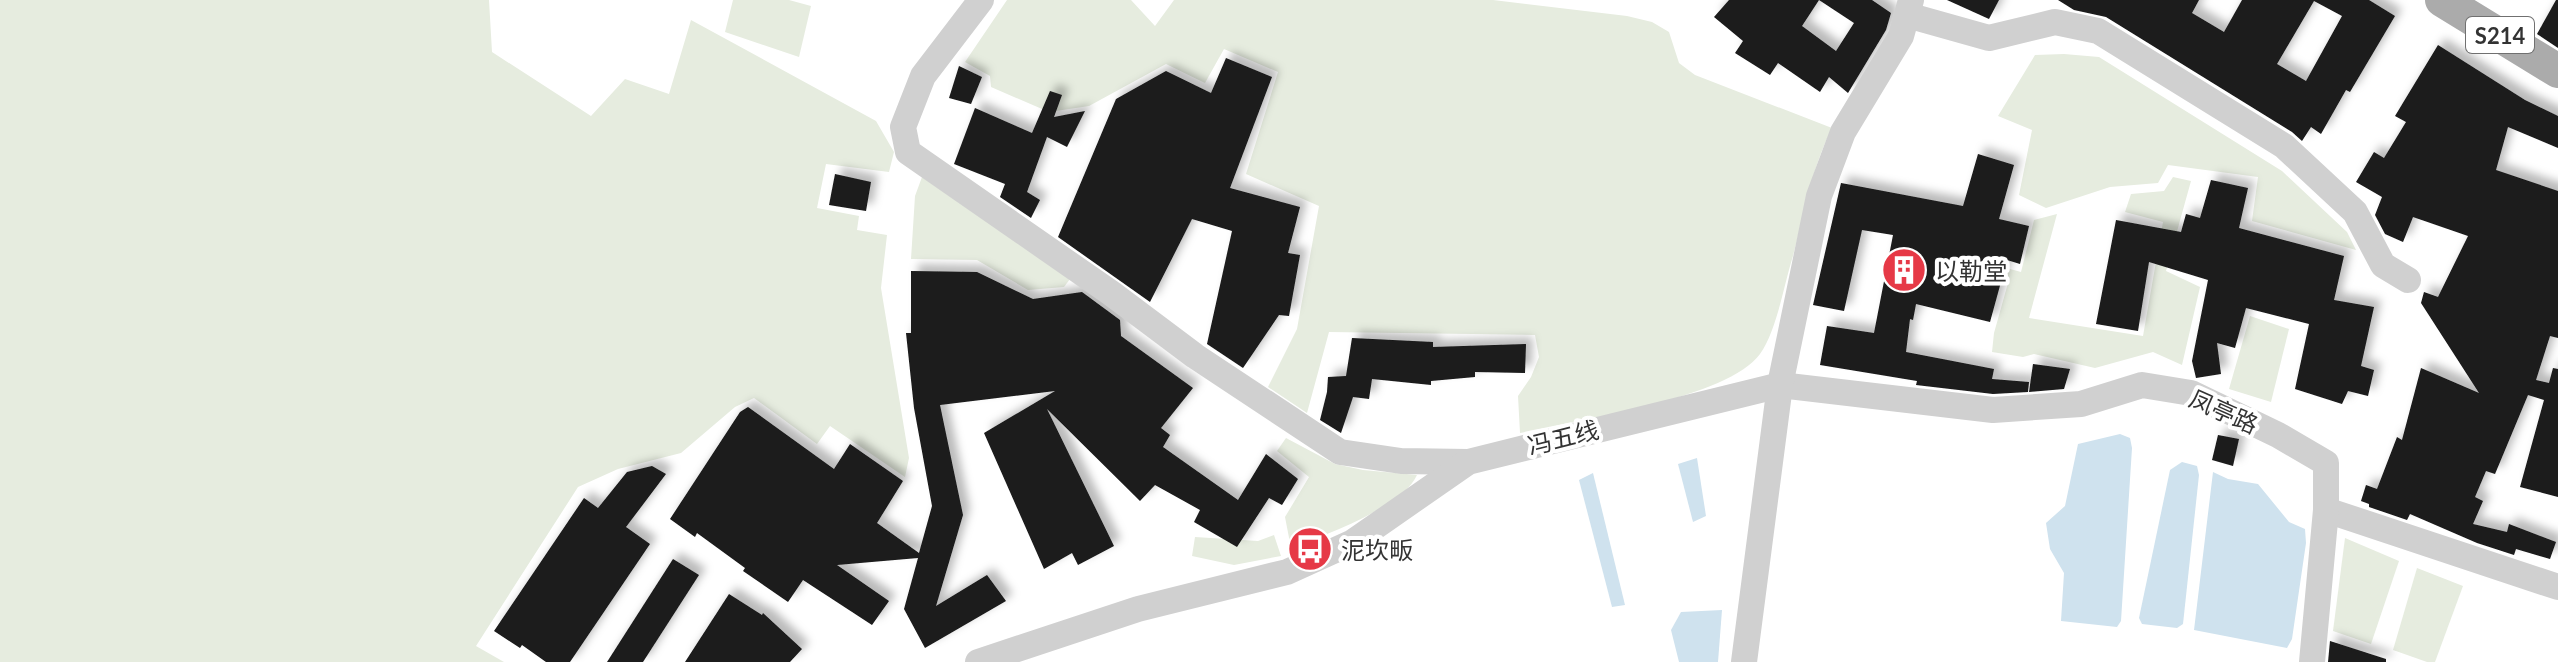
<svg xmlns="http://www.w3.org/2000/svg" width="2558" height="662" viewBox="0 0 2558 662" font-family="Lato,'Noto Sans SC',sans-serif">
<style>
.green{fill:#e6ecdf}
.water{fill:#cfe2ee}
.building{fill:#1a1a1a;fill-rule:evenodd;filter:url(#shadow)}
.lines{fill:none;stroke-linecap:round;stroke-linejoin:round}
.minor{stroke:#d0d0d0;stroke-width:26}
.major{stroke:#ababab;stroke-width:34}
.labels{text-anchor:middle;dominant-baseline:central;stroke-width:8;stroke-linejoin:round;paint-order:stroke}
.shield{fill:#fff;stroke:#707070;stroke-width:2}
.shield-label{font-size:22px;font-weight:bold;fill:#333}
.poi-label{font-size:24px;fill:#333;stroke:#fff;text-anchor:start}
.street-label{font-size:24px;fill:#333;stroke:#fff}
</style>
<defs>
<filter id="shadow"><feDropShadow dx="7" dy="-7" stdDeviation="4" flood-color="#0004"/></filter>
</defs>
<rect width="100%" height="100%" fill="#fff"/>
<g class="green">
<path d="M0,0H489L492,52L591,116L625,79L669,94L691,20L876,121L894,152L889,172L826,164L817,208L859,216L857,230L887,235L881,288L909,458L905,477L830,426L817,444L754,398L735,407L681,453L618,469L578,487L476,646L504,662H0Z"/>
<path d="M733,0H789L811,6L799,57L725,32Z"/>
<path d="M1007,0H1131L1155,26L1174,0H1493L1627,16L1652,22L1669,32L1679,63L1695,75L1832,128C1811,170 1805,211 1793,256C1784,284 1777,330 1760,354C1727,399 1576,420 1520,433L1518,396L1531,377L1539,357L1535,335L1329,332L1307,413L1268,387L1297,329L1319,206L1246,174L1278,72L1224,49L1205,83L1166,64L1089,106L1049,112L991,87L990,76L965,62Z"/>
<path d="M2064,54L2099,57L2282,171L2347,232L2356,250L2252,221L2258,177L2168,165L2158,183L2110,187L2046,208L2019,195L2032,130L1998,116L2035,55Z"/>
<path d="M922,177L1070,279L1064,287L1028,290L977,260L911,259L915,196Z"/>
<path d="M2173,177L2191,181L2166,271L2200,287L2182,365L2153,352L2095,368L2034,354L2023,357L1992,352L1994,333L2008,283L1955,267L1960,255L2021,272L2034,220L2057,214L2029,318L2143,336L2163,222L2125,212L2131,194L2164,191Z"/>
<path d="M2250,316L2289,329L2271,402L2229,389Z"/>
<path d="M1286,438L1335,464L1363,470L1417,475C1403,507 1323,536 1291,548L1285,517L1309,477L1277,451Z"/>
<path d="M1274,535L1281,556L1234,565L1192,556L1195,537L1258,541Z"/>
<path d="M2345,538L2399,561L2371,644L2333,631Z"/>
<path d="M2417,568L2463,586L2435,662H2427L2393,650Z"/>
</g>
<g class="water">
<path d="M2120,434L2130,438L2132,448L2121,621L2117,627L2061,621L2064,573L2050,549L2046,523L2065,506L2078,444Z"/>
<path d="M1697,458L1706,516L1693,522L1678,464Z"/>
<path d="M2182,462L2197,466L2199,475L2183,624L2177,628L2142,624L2139,618L2170,470Z"/>
<path d="M2213,472L2228,479L2258,484L2289,522L2305,529L2306,543L2292,639L2287,648L2194,630Z"/>
<path d="M1593,473L1625,605L1612,607L1579,480Z"/>
<path d="M1722,610L1718,662H1679L1671,630L1681,612Z"/>
</g>
<g class="building">
<path d="M1729,0H1872L1891,13L1886,30L1848,93L1829,77L1820,92L1778,63L1770,75L1735,53L1743,41L1714,17ZM1819,0L1854,23L1836,51L1802,26Z"/>
<path d="M1947,0H1999L1989,19Z"/>
<path d="M2058,0H2199L2192,13L2224,32L2242,0H2369L2395,16L2350,92L2346,90L2321,134L2311,127L2302,141L2292,132L2106,17L2074,10ZM2314,1L2342,16L2306,81L2277,64Z"/>
<path d="M2556,0H2558V48L2537,34Z"/>
<path d="M2438,45L2525,100L2558,116V148L2508,127L2496,170L2558,191V338L2550,336L2536,380L2549,383L2553,368L2558,369V497L2520,487L2544,400L2528,395L2495,474L2486,471L2475,497L2483,501L2473,524L2507,532L2509,524L2556,542L2550,559L2516,549L2514,555L2477,543L2410,514L2407,520L2369,507V504L2361,501L2366,485L2377,489L2397,437L2402,440L2421,368L2479,393L2421,303L2424,292L2438,297L2468,236L2413,217L2403,242L2385,234L2375,215L2382,197L2356,182L2374,152L2384,158L2406,122L2395,116Z"/>
<path d="M1226,58L1272,77L1230,188L1300,207L1288,253L1300,255L1289,316L1279,315L1243,368L1207,344L1232,231L1192,219L1150,302L1058,237L1116,99L1166,71L1211,93Z"/>
<path d="M959,66L982,77L971,104L949,98Z"/>
<path d="M1050,91L1062,95L1054,117L1085,111L1067,147L1047,137L1027,192L1040,200L1031,218L1000,197L1005,184L954,164L975,108L1032,133Z"/>
<path d="M1978,154L2014,165L1999,219L2029,226L2020,264L2007,260L1990,322L1916,304L1913,320L1910,319L1906,352L1994,369L1992,379L2029,382L2028,392L1993,394L1916,385L1917,381L1820,365L1827,326L1874,333L1893,235L1862,230L1844,311L1813,305L1841,183L1963,206Z"/>
<path d="M835,174L871,182L866,211L829,205Z"/>
<path d="M2211,180L2248,188L2239,228L2344,256L2334,300L2374,307L2361,366L2374,370L2368,396L2348,391L2342,404L2295,389L2309,324L2246,308L2235,348L2217,343L2221,374L2196,378L2192,361L2208,280L2149,262L2138,331L2096,324L2116,220L2181,232L2186,214L2200,218Z"/>
<path d="M911,271L977,272L1033,299L1082,292L1120,320L1121,336L1193,388L1161,428L1170,435L1163,447L1238,500L1266,454L1298,479L1282,505L1269,498L1237,547L1194,522L1200,510L1155,485L1140,501L1047,409L1114,546L1078,565L1072,553L1044,569L984,433L1055,391L940,405L963,515L936,606L987,575L1006,601L925,648L904,609L918,558L837,565L889,601L872,625L803,580L788,602L743,571L745,568L697,533L695,537L670,519L740,412L748,407L834,469L850,444L903,481L877,523L919,553L932,506L914,408L906,333H911Z"/>
<path d="M1352,338L1433,342V347L1526,344L1525,373L1475,372V377L1431,381V385L1372,379L1369,399L1353,397L1341,433L1320,420L1327,392L1328,377L1346,376Z"/>
<path d="M2033,364L2070,369L2064,389L2029,392Z"/>
<path d="M2218,435L2239,439L2233,466L2212,460Z"/>
<path d="M652,466L666,474L626,527L650,544L570,662H546L522,645L520,648L494,631L584,498L598,508L627,472Z"/>
<path d="M673,559L699,575L643,662H607Z"/>
<path d="M729,594L762,615L763,613L802,649L790,662H685Z"/>
<path d="M2330,641L2386,659V662H2328Z"/>
</g>
<g class="lines">
<g class="minor">
<path d="M981,0L923,76L903,127L908,152L1111,293L1195,356L1340,452L1401,461L1468,462"/>
<path d="M1907,15L1989,38L2055,22L2098,31L2284,146L2355,212L2383,265L2408,280"/>
<path d="M2326,510L2558,587"/>
<path d="M978,662L1138,609L1287,572L1353,542L1468,462L1780,385L1993,410L2081,404L2142,385L2191,393L2278,435L2326,463V510L2312,662"/>
<path d="M1744,662L1780,385L1819,196L1843,132L1901,36L1911,0"/>
</g>
<path class="major" d="M2442,0L2558,71"/>
</g>
<defs>
<g id="building-disc" transform="scale(2.3)"><circle r="9.5" fill="#e63946" stroke="#fff"/><path d="M-4-6H4V6H1V3H-1V6H-4ZM-2.5-4.3h1.7v1.8h-1.7ZM.8-4.3h1.7v1.8H.8ZM-2.5-1h1.7V.8h-1.7ZM.8-1h1.7V.8H.8Z" fill="#fff"/></g>
<g id="bus-disc" transform="scale(2.3)"><circle r="9.5" fill="#e63946" stroke="#fff"/><path d="M-5-6H5V4H4V6H2V4H-2V6H-4V4H-5ZM-3.5-4V0h7V-4ZM-3.5 1.2v1.5H-2V1.2ZM2 1.2v1.5H3.5V1.2Z" fill="#fff"/></g>
</defs>
<g fill-rule="evenodd">
<use href="#building-disc" x="1904" y="270"/>
<use href="#bus-disc" x="1310" y="549"/>
</g>
<g class="labels">
<rect class="shield" x="2466" y="17" width="68" height="36" rx="6"/>
<g class="shield-label">
<text x="2500" y="35">S214</text>
</g>
<g class="poi-label">
<text x="1935" y="270">以勒堂</text>
<text x="1341" y="549">泥坎畈</text>
</g>
<g class="street-label">
<text transform="translate(2224 411) rotate(24)">凤亭路</text>
<text transform="translate(1563 437) rotate(-14)">冯五线</text>
</g>
</g>
</svg>
